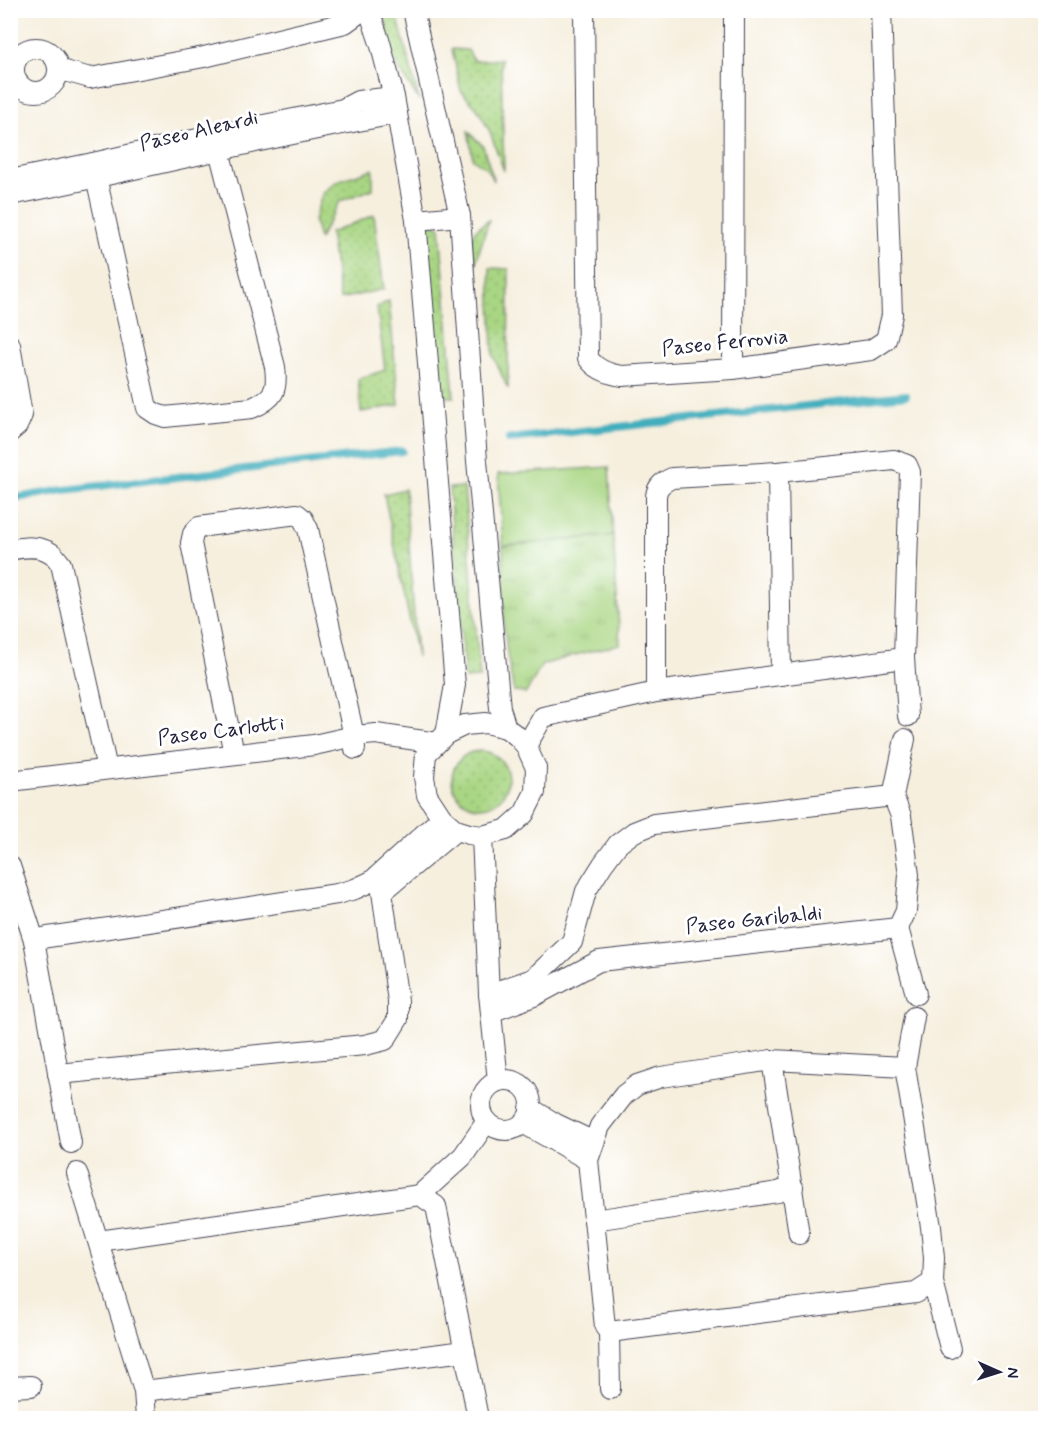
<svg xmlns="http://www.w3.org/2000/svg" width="1056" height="1429" viewBox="0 0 1056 1429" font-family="Mynerve,sans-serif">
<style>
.grass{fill:url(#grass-dots);stroke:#667c5f;stroke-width:1.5}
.park{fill:url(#park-tufts);stroke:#667c5f;stroke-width:1.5}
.garden{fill:#a9d683;stroke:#667c5f;stroke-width:1.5}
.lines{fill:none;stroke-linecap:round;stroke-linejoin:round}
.stream{stroke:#40aebd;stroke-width:8}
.street-casing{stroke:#424153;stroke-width:22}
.street{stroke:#fff;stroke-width:20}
.labels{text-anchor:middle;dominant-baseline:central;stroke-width:6;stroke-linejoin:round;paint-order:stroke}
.street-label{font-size:21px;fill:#22223b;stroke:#fff}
</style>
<defs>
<pattern id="grass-dots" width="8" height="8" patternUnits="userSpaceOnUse" patternTransform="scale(1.5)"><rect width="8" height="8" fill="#a9d683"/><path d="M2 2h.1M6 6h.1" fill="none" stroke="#91b772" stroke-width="1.8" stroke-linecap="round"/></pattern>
<pattern id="park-tufts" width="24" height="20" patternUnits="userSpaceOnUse" patternTransform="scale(1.5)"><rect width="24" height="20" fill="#a9d683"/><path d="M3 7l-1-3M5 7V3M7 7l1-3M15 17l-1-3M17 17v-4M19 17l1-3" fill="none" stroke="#91b772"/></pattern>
</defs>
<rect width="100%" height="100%" fill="#fff"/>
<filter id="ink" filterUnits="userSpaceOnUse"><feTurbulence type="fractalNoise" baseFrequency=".0167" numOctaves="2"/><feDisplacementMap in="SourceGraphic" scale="12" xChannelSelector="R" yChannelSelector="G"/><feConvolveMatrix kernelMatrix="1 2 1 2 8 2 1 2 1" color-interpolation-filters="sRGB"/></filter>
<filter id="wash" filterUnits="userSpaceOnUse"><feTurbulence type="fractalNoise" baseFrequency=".008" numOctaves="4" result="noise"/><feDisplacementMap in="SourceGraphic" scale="24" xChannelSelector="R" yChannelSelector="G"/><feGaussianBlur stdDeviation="1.35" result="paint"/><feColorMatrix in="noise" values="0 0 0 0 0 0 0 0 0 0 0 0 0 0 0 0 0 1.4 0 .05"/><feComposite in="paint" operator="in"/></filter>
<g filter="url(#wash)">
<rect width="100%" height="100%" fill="#f6efde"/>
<g class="grass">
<path d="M383,11H396L419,100L394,61Z"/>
<path d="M452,49L468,50L474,61L501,59L504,171L490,132L478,110L461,91Z"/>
<path d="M468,131L483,146L494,181L486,168L473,159Z"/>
<path d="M373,169V189L340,201L319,239L314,221L322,194L337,181Z"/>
<path d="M374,215L384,289L340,299L330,233Z"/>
<path d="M489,220L475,265C471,239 465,235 489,220Z"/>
<path d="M426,222L440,227L454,397H441Z"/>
<path d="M490,268L509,269L508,389L493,355Z"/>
<path d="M389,301L399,405L361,412L358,379L385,370L377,307Z"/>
<path d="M464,487L480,678L465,679L449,488Z"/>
<path d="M405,489L417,657L384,494Z"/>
<circle cx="480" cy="779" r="28"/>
</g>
<path class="park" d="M613,535L620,644L575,655L542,665L526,693L514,692L507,654L504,624L503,546Z"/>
<path class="garden" d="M609,467L613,535L503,546L498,474Z"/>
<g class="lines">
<g class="stream">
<path d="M509,439L906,395"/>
<path d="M10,499L64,490L402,451"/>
</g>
</g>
</g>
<g filter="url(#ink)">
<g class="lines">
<g class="street-casing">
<g id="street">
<path d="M369,10L381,46L394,97L416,220L455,685L446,734"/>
<path d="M413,10L460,216L477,461L500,708L506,728"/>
<path d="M584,10L588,358C596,370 609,374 622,376L733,369L871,350L886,340L892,315L881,10"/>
<circle cx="36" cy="70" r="22"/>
<path d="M58,69L90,78L204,57L345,23L363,10"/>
<path d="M93,163L147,408L156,414L165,417L252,408C274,398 278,391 275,367L215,135"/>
<path d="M10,180L93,163L215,135L343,109L358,101L394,97"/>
<path d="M10,195C140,170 267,136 397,114"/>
<path d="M416,220L460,216"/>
<path d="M10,345L22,415L17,426L10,432"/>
<path d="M733,369L734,10"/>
<path d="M778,472L781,675"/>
<path d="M10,550C24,547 39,545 51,553C55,555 58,561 61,564L107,769"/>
<path d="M656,692V496C657,486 663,482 672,478L778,472L894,460L907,465L910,472L904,658L908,716"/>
<path d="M486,723L506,728L517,736L526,746L536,768L535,792L524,814L506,830L482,836L469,834L456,830L442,818L427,795L424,777L426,754L446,734L465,725Z"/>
<path d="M526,746L543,717L656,692L904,658"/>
<path d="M234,754L191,543L193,534L199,527L297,514L303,519L308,529L354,736L355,749"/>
<path d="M10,781L314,745L354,736L376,734L437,743"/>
<path d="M482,836L489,994L498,1081"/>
<path d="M10,866L34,940"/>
<path d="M898,928L916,994"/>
<path d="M489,994L533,979L572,942L586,891L603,864L618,844L634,832L654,824L893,796"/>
<path d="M491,1012L534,996L599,961L898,928L906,911L909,875L901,816L893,796L905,739"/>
<path d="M772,1060L799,1234"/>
<path d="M905,1067L772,1060L661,1077L637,1085L624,1095L600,1126L588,1160L605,1327L609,1332L916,1293L933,1282L934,1258L931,1227L905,1067L914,1017"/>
<path d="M58,1074L365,1045L385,1040L398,1019V1001L382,892L456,830"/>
<circle cx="506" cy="1105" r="25"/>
<path d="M530,1108L556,1124L594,1142"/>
<path d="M523,1123L588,1160"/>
<path d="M71,1143L34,940L48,937L337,894L355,889L372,881L442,818"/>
<path d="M77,1173L144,1391L146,1418"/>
<path d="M420,1195L436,1206L477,1413"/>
<path d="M594,1220L778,1192L793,1187"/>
<path d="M99,1241L420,1195L463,1156L487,1121"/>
<path d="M933,1282L950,1348"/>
<path d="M609,1332L610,1389"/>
<path d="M10,1387L31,1386"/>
<path d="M144,1391L465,1351"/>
</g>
</g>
<use href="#street" class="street"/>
</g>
</g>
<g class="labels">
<g class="street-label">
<text transform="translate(199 131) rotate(-13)">Paseo Aleardi</text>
<text transform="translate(725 343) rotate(-6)">Paseo Ferrovia</text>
<text transform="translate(221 731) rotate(-7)">Paseo Carlotti</text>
<text transform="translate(754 920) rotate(-6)">Paseo Garibaldi</text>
</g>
</g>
<rect width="1056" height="1429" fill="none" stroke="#fff" stroke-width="36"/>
<g transform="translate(999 1372) rotate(93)" stroke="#ffffff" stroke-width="4.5" paint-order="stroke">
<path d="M0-4.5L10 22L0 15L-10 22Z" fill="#22223b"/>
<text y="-9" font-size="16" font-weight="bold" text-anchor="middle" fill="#22223b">N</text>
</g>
</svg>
